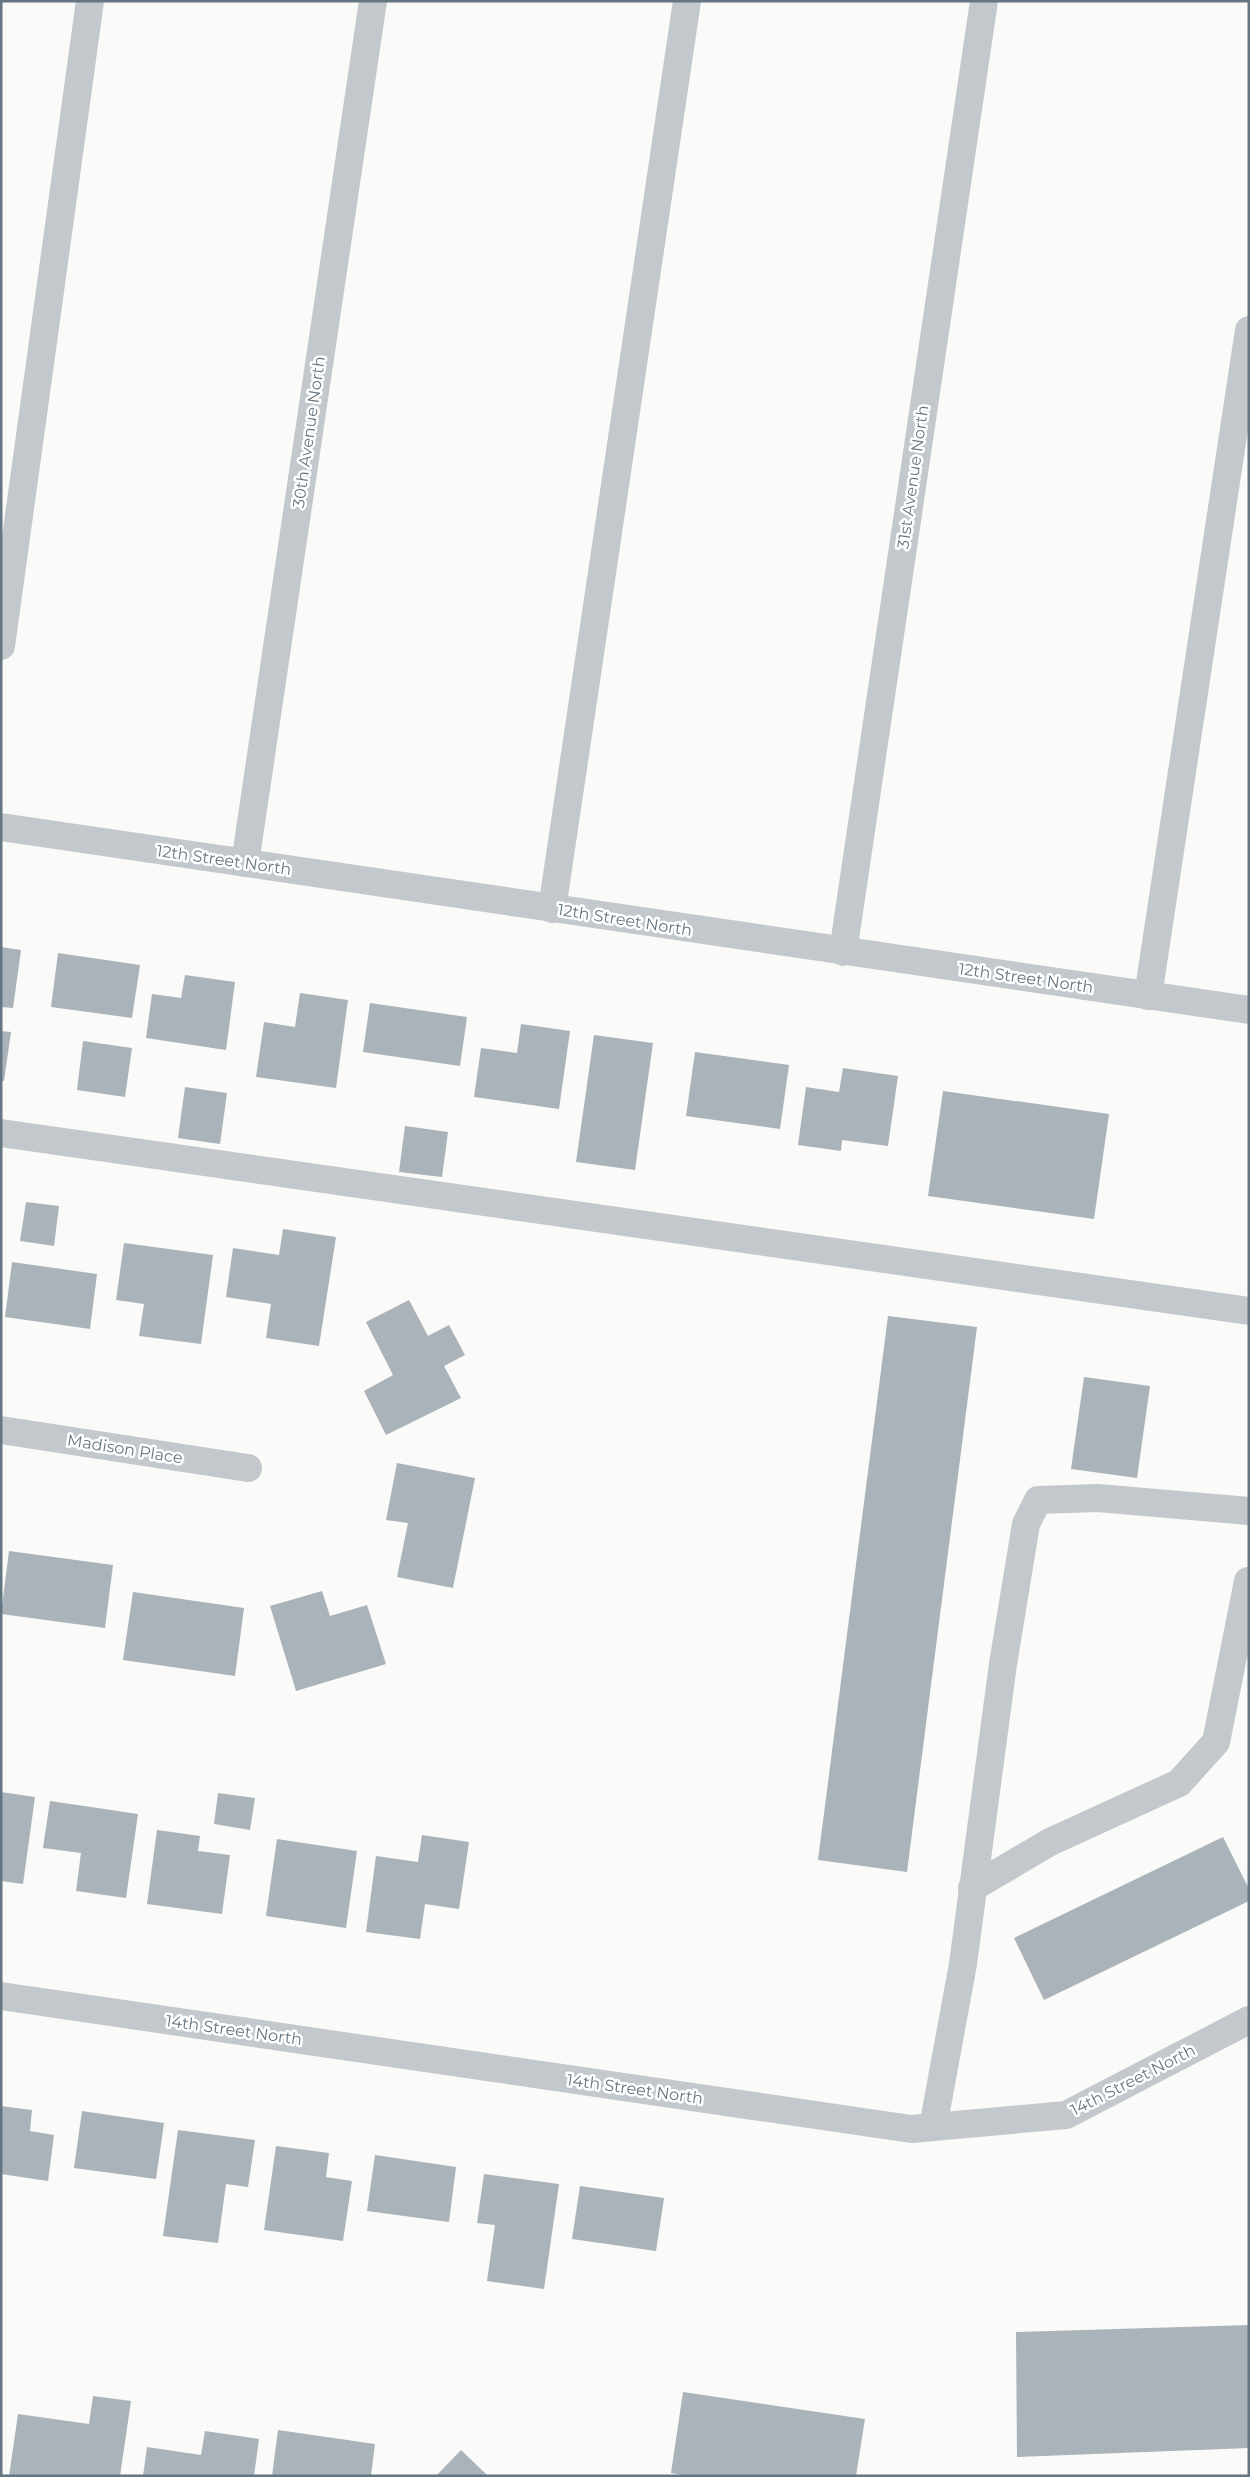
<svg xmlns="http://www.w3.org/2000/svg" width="1250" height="2477" viewBox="0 0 1250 2477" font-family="Montserrat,sans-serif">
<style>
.building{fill:#aab3b9}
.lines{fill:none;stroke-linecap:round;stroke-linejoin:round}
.minor{stroke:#c3c8cc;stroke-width:28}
.labels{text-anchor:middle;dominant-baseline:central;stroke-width:5;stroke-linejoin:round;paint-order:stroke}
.street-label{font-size:16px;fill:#657683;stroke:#fff}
</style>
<rect width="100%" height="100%" fill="#fafaf8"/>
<g class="building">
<path d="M1,947L21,950L13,1008L1,1007Z"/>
<path d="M58,953L140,965L132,1018L51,1007Z"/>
<path d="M185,975L235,982L226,1050L146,1038L152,994L181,998Z"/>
<path d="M300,993L348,1000L336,1088L256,1077L264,1022L295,1027Z"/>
<path d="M370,1003L467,1017L460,1066L363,1052Z"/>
<path d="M521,1024L570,1031L559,1109L474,1097L481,1048L517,1053Z"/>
<path d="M1,1031L11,1032L4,1081H1Z"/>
<path d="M594,1035L653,1043L635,1170L576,1162Z"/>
<path d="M83,1041L132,1048L125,1097L77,1090Z"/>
<path d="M695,1052L789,1065L780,1129L686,1116Z"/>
<path d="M843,1068L898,1076L888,1146L842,1140L841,1151L798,1145L806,1087L839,1092Z"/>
<path d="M185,1087L227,1093L220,1144L178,1138Z"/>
<path d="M943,1091L1109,1114L1094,1219L928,1196Z"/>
<path d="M405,1126L448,1132L442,1177L399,1172Z"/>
<path d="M26,1202L59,1206L54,1246L20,1241Z"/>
<path d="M283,1229L336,1237L319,1346L266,1338L271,1304L226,1297L233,1248L279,1255Z"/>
<path d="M124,1243L213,1255L201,1344L139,1336L144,1304L116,1300Z"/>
<path d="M12,1262L97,1274L90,1329L5,1317Z"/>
<path d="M409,1300L428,1336L449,1325L465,1355L444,1366L461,1398L386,1435L364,1391L393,1375L366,1322Z"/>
<path d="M888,1316L977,1327L907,1872L818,1860Z"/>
<path d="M1084,1377L1150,1386L1137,1478L1071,1469Z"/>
<path d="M397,1463L475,1478L453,1588L397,1577L408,1523L386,1520Z"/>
<path d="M9,1551L113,1565L105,1628L1,1614Z"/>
<path d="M322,1591L330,1616L367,1605L386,1664L296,1691L270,1606Z"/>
<path d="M133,1592L244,1608L235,1676L123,1660Z"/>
<path d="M1,1792L35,1797L23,1884L1,1881Z"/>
<path d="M218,1793L255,1798L250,1830L214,1824Z"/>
<path d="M50,1801L138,1814L126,1898L76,1891L81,1853L43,1848Z"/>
<path d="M157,1830L200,1836L198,1851L230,1855L222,1914L147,1904Z"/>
<path d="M422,1835L469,1842L459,1909L425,1904L420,1939L366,1932L376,1856L418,1862Z"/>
<path d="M1223,1837L1249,1889V1901L1044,2000L1014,1938Z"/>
<path d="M277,1839L357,1851L346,1928L266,1916Z"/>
<path d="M1,2106L32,2110L30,2131L54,2135L48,2181L1,2174Z"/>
<path d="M82,2111L164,2123L156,2179L74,2168Z"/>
<path d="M178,2130L255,2140L248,2187L226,2184L218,2243L163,2236Z"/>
<path d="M276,2146L329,2153L326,2177L352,2181L343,2241L264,2230Z"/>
<path d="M375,2155L456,2167L449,2222L367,2211Z"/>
<path d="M484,2174L559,2184L544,2289L487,2281L495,2225L477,2223Z"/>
<path d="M580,2186L664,2198L656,2251L572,2239Z"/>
<path d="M1249,2325V2448L1017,2457L1016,2332Z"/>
<path d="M683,2392L865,2419L856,2476H690L671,2473Z"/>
<path d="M93,2396L131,2401L120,2476H9L18,2414L89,2424Z"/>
<path d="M278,2430L375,2444L371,2476H272Z"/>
<path d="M205,2431L259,2439L254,2476H143L147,2447L201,2455Z"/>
<path d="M461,2450L488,2476H436Z"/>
</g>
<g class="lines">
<g class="minor">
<path d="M1,646L90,1"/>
<path d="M1,827L1249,1010"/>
<path d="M245,863L373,1"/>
<path d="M552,909L687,1"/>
<path d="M843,952L984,1"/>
<path d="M1148,996L1249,330"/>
<path d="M1,1133L1249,1311"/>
<path d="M1,1430L248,1468"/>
<path d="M972,1888L1050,1842L1179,1783L1216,1742L1248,1581"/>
<path d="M1,1996L911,2129L1066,2115L1249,2020"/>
<path d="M933,2127L963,1964L1003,1664L1026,1524L1038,1500L1098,1498L1249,1511"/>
</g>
</g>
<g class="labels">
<g class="street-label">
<text transform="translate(309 432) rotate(-82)">30th Avenue North</text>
<text transform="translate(913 477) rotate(-82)">31st Avenue North</text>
<text transform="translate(224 860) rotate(8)">12th Street North</text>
<text transform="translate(625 920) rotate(9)">12th Street North</text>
<text transform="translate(1026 978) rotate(8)">12th Street North</text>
<text transform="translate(125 1449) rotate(9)">Madison Place</text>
<text transform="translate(234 2030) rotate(8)">14th Street North</text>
<text transform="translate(1133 2080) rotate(-27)">14th Street North</text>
<text transform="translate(635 2089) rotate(8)">14th Street North</text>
</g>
</g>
<rect width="1250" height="2477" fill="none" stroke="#657683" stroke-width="5"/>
</svg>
